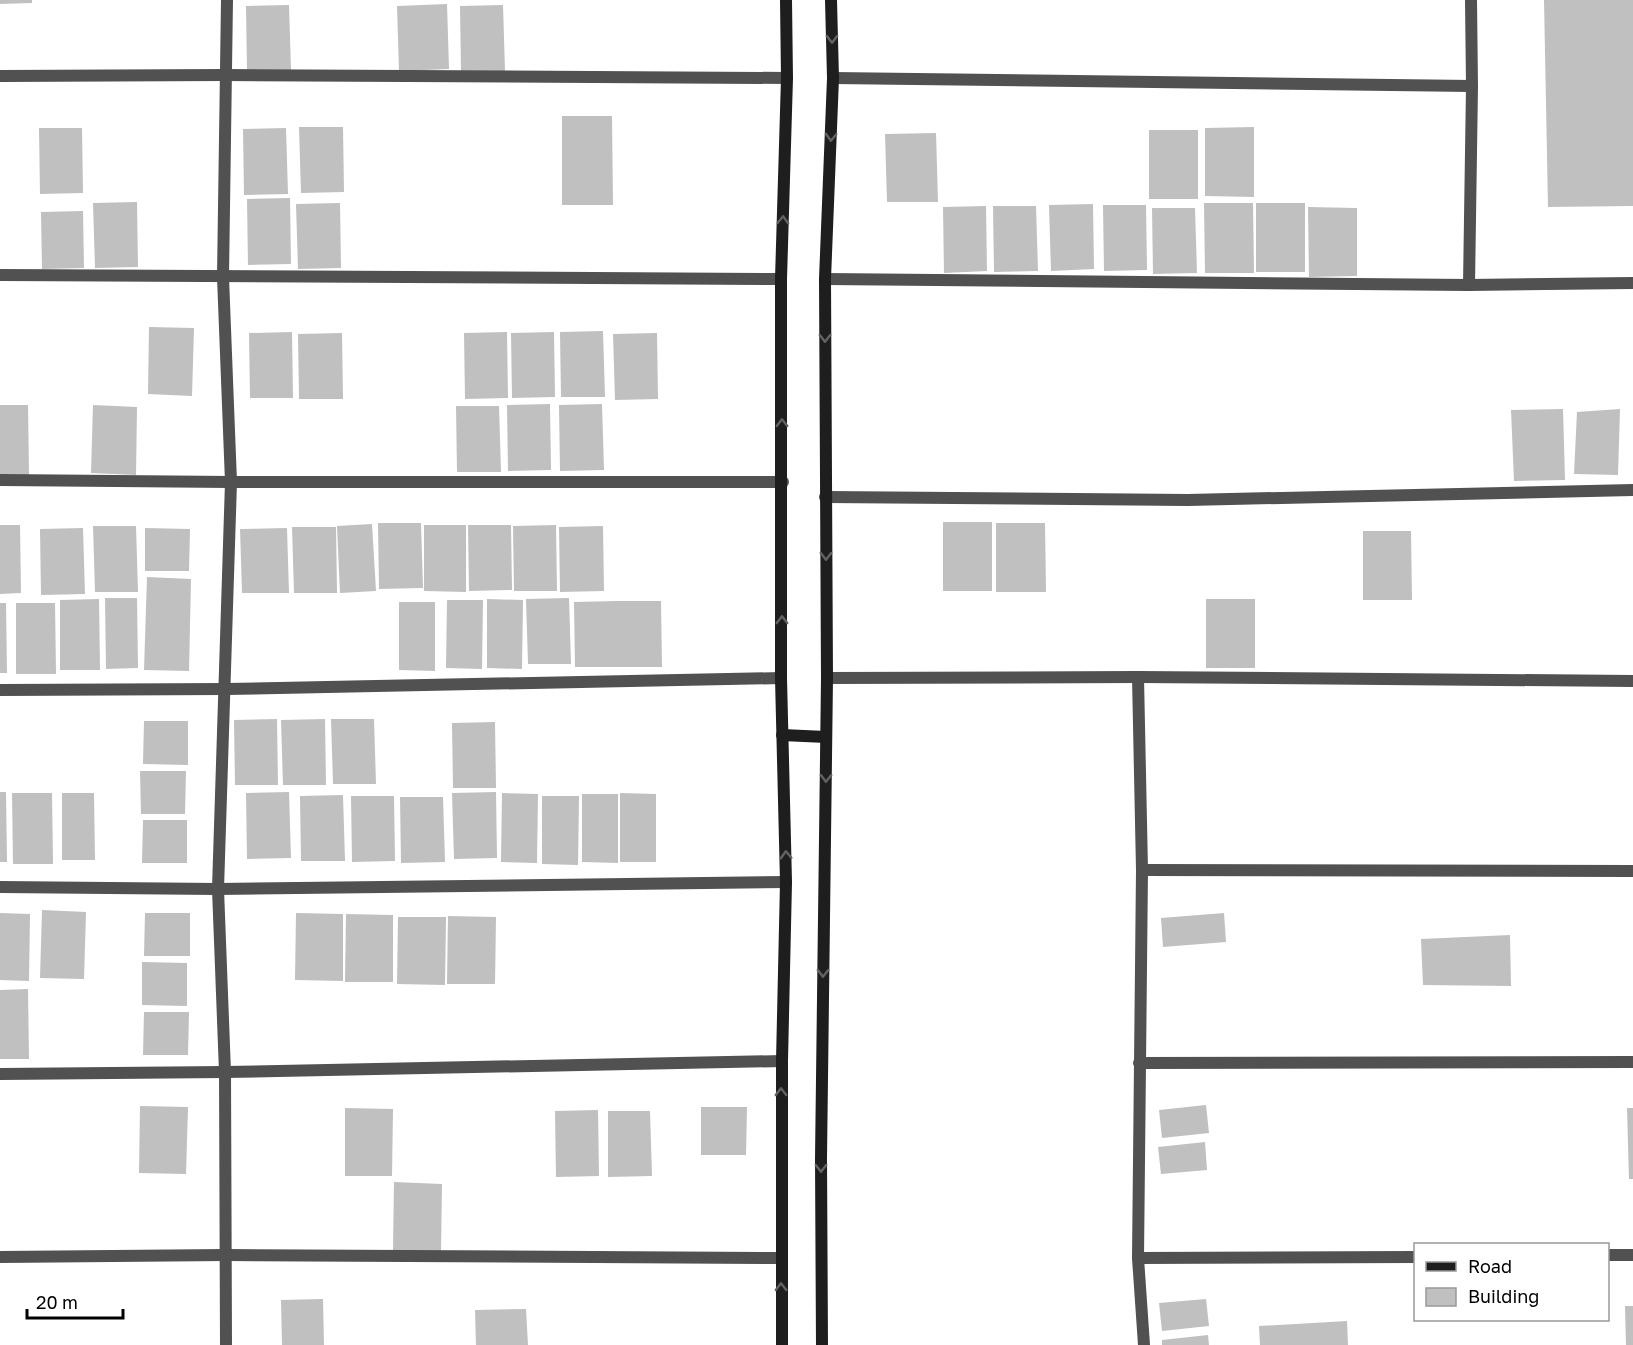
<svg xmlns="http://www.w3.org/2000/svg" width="1633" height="1345" viewBox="0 0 1633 1345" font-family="'Golos Text',sans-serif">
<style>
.building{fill:#c0c0c0}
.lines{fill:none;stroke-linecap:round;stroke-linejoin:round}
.street{stroke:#515151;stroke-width:12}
.secondary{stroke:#1e1e1e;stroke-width:12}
.oneway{stroke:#626262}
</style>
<rect width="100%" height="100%" fill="#fff"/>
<g class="building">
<path d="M0,0H32V3L0,4Z"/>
<path d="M1544,0H1633V206L1548,207Z"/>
<path d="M447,4L449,69L399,71L397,6Z"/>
<path d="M289,5L291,70L247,71L246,6Z"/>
<path d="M503,5L505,71H461L460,6Z"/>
<path d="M562,116H612L613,205H562Z"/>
<path d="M299,127H343L344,192L301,193Z"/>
<path d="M1254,127V197L1205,196V128Z"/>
<path d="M39,128H82L83,193L40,194Z"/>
<path d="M286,128L288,194L244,195L243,129Z"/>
<rect x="1149" y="130" width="49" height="69"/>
<path d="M936,133L938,202H887L885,134Z"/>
<path d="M290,198L291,264L248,265L247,199Z"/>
<path d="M137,202L138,267L95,268L93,203Z"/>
<path d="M340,203L341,268L298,269L296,204Z"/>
<path d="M1204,203H1253L1254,273H1205Z"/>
<rect x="1256" y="203" width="49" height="69"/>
<path d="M1093,204L1094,269L1051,271L1049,205Z"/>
<path d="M1103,205H1146L1147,270L1104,271Z"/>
<path d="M986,206L987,271L944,273L943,207Z"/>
<path d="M993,206H1036L1038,271L994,272Z"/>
<path d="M1308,207L1357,208V276L1309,277Z"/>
<path d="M1152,208H1195L1197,273L1153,274Z"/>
<path d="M83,211L84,268L42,269L41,212Z"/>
<path d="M149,327L194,328L192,396L148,394Z"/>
<path d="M603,331L605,397H561L560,332Z"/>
<path d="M292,332L293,398H250L249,333Z"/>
<path d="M507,332L508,398L465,399L464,333Z"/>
<path d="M554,332L555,397L512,398L511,333Z"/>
<path d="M342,333L343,399H299L298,334Z"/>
<path d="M657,333L658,399L615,400L613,334Z"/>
<path d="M550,404L551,470L508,471L507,405Z"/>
<path d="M602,404L604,470L560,471L559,405Z"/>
<path d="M0,405H28L29,475H0Z"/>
<path d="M93,405L137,407L136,475L91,473Z"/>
<path d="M456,406H499L501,472H457Z"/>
<path d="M1563,409L1565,480L1514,481L1511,410Z"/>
<path d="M1620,409L1618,475L1574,474L1577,412Z"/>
<rect x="943" y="522" width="49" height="69"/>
<path d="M378,523H421L423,588L379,589Z"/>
<path d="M996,523H1045L1046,592H996Z"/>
<path d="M372,524L376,591L340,593L337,526Z"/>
<path d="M0,525H20L21,593L0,594Z"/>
<path d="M424,525H466V592L424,591Z"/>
<path d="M468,525H511L512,590L469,591Z"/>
<path d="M556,525L557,591H514L513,526Z"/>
<path d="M93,526H136L138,592H95Z"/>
<path d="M603,526L604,591L560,592L559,527Z"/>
<path d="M292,527H336L337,593H294Z"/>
<path d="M83,528L85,594L41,595L40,529Z"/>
<path d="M145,528L190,529L189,571H145Z"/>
<path d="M287,528L289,593H242L240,529Z"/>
<path d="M1363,531H1411L1412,600H1363Z"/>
<path d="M147,577L191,579L189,671L144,670Z"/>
<path d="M105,598H137L138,668L106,669Z"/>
<path d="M569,598L571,664H528L526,599Z"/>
<path d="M99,599L100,670H60V600Z"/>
<path d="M487,599L523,600L522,669L487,668Z"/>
<rect x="1206" y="599" width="49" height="69"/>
<path d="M447,600H483L482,669L446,668Z"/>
<path d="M617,601H661L662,667H575L574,602Z"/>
<path d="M399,602H435V671L399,670Z"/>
<path d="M0,603H6L7,673H0Z"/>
<path d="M16,603H55L56,674H16Z"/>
<path d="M277,719L278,785H235L234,720Z"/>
<path d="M325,719L326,785H283L281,720Z"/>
<path d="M331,719H374L376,784H333Z"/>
<path d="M144,721H188V765L143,764Z"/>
<path d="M495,722L496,788H453L452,723Z"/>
<path d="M140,771H186L185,814H141Z"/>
<path d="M0,792H6L7,862H0Z"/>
<path d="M289,792L291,858L247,859L246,793Z"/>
<path d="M496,792L497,858L454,859L452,793Z"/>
<path d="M12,793H52L53,864H13Z"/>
<path d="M62,793H94L95,860H62Z"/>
<path d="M502,793L538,794L537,863L501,862Z"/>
<path d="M620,793L656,794V862H620Z"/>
<path d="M582,794H618V863L582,862Z"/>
<path d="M343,795L345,861H301L300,796Z"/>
<path d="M351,796H394L395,861L352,862Z"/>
<path d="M542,796H579L578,865L542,864Z"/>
<path d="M400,797H443L445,862L401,863Z"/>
<path d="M143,820H187V863H142Z"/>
<path d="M42,910L86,912L84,979L40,978Z"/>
<path d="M0,913L30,914L29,981L0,980Z"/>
<path d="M145,913H190V956H144Z"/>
<path d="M296,913L343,914V981L295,980Z"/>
<path d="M1224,913L1226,942L1163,947L1161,918Z"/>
<path d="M346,914L393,915V982H345Z"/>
<path d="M448,916L496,917L495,984H447Z"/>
<path d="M398,917H446L445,985L397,984Z"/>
<path d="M1510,935L1511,986L1423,985L1421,939Z"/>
<path d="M142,962L187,963V1006L142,1005Z"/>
<path d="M28,989L29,1059H0V990Z"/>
<path d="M144,1012H189L188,1055H143Z"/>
<path d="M1206,1105L1209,1133L1162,1138L1159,1110Z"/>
<path d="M140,1106L188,1107L186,1174L139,1173Z"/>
<path d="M701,1107H747L746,1155H701Z"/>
<path d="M345,1108L393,1109L392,1176H345Z"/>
<path d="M1627,1108H1633V1179H1629Z"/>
<path d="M598,1110L599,1176L556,1177L555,1111Z"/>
<path d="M608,1111H650L652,1176L608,1177Z"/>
<path d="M1205,1142L1207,1170L1161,1174L1158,1147Z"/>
<path d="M394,1182L442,1184L441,1251L393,1250Z"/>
<path d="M323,1299L324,1345H282L281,1300Z"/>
<path d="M1206,1299L1209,1326L1162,1331L1159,1303Z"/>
<path d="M1625,1306H1633V1345H1626Z"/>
<path d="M526,1309L528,1345H476L475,1310Z"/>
<path d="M1347,1321L1348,1345H1260L1259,1326Z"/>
<path d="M1208,1335L1209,1345H1162V1340Z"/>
</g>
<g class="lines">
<g class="street">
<path d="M0,76L225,75L787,78"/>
<path d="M833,78L1472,86"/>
<path d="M0,275L781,279"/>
<path d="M825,279L1469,285L1633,283"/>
<path d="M1469,285L1472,86L1471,0"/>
<path d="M0,480L231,482H783"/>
<path d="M825,497L1188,500L1633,490"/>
<path d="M1138,677L1142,870L1138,1258L1144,1345"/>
<path d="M827,678L1138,677L1633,681"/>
<path d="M0,690L226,689L781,678"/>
<path d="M1142,870L1633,871"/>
<path d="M0,887L218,889L786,882"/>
<path d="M1139,1063L1633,1062"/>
<path d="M0,1074L225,1072L782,1061"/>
<path d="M1608,1255H1633"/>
<path d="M0,1257L226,1255L781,1258"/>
<path d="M1138,1258L1416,1257"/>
<path d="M226,1345L225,1072L218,889L231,482L223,277L227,0"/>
</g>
<g class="secondary">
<path d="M782,735L826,737"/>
<path d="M782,1345V1061L786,882L781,678V279L787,78L786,0"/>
<path d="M822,1345L821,1159L827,678L825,279L833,78L831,0"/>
</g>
</g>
<defs><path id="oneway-chevron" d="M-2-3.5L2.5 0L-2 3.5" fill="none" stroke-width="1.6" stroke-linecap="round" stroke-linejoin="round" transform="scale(1.5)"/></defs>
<g class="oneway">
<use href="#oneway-chevron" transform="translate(832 39) rotate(89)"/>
<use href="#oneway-chevron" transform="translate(831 137) rotate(92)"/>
<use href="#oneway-chevron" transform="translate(783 220) rotate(-88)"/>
<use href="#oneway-chevron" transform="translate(825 338) rotate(90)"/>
<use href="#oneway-chevron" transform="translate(782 423) rotate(-91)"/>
<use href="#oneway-chevron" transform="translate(826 556) rotate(90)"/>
<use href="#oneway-chevron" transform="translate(782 620) rotate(-90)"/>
<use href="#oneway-chevron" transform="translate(826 778) rotate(91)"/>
<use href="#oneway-chevron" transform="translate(786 855) rotate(-92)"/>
<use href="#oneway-chevron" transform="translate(823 973) rotate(91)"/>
<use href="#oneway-chevron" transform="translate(781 1092) rotate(-90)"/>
<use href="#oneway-chevron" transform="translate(821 1168) rotate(90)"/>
<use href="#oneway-chevron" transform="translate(781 1287) rotate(-91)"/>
</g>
<rect x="1414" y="1243" width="195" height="78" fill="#ffffff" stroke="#999999" stroke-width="1.5"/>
<rect x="1426" y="1262" width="30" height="9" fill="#1e1e1e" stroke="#999999" stroke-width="1.5"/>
<text x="1468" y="1273" font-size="18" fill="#000000">Road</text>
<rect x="1426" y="1288" width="30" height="18" fill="#c0c0c0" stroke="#999999" stroke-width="1.5"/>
<text x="1468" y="1303" font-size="18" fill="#000000">Building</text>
<path d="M27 1309v9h96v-9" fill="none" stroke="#000000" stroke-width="3"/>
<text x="36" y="1309" font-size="18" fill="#000000" stroke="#ffffff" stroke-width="4.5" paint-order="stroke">20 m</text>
</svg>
